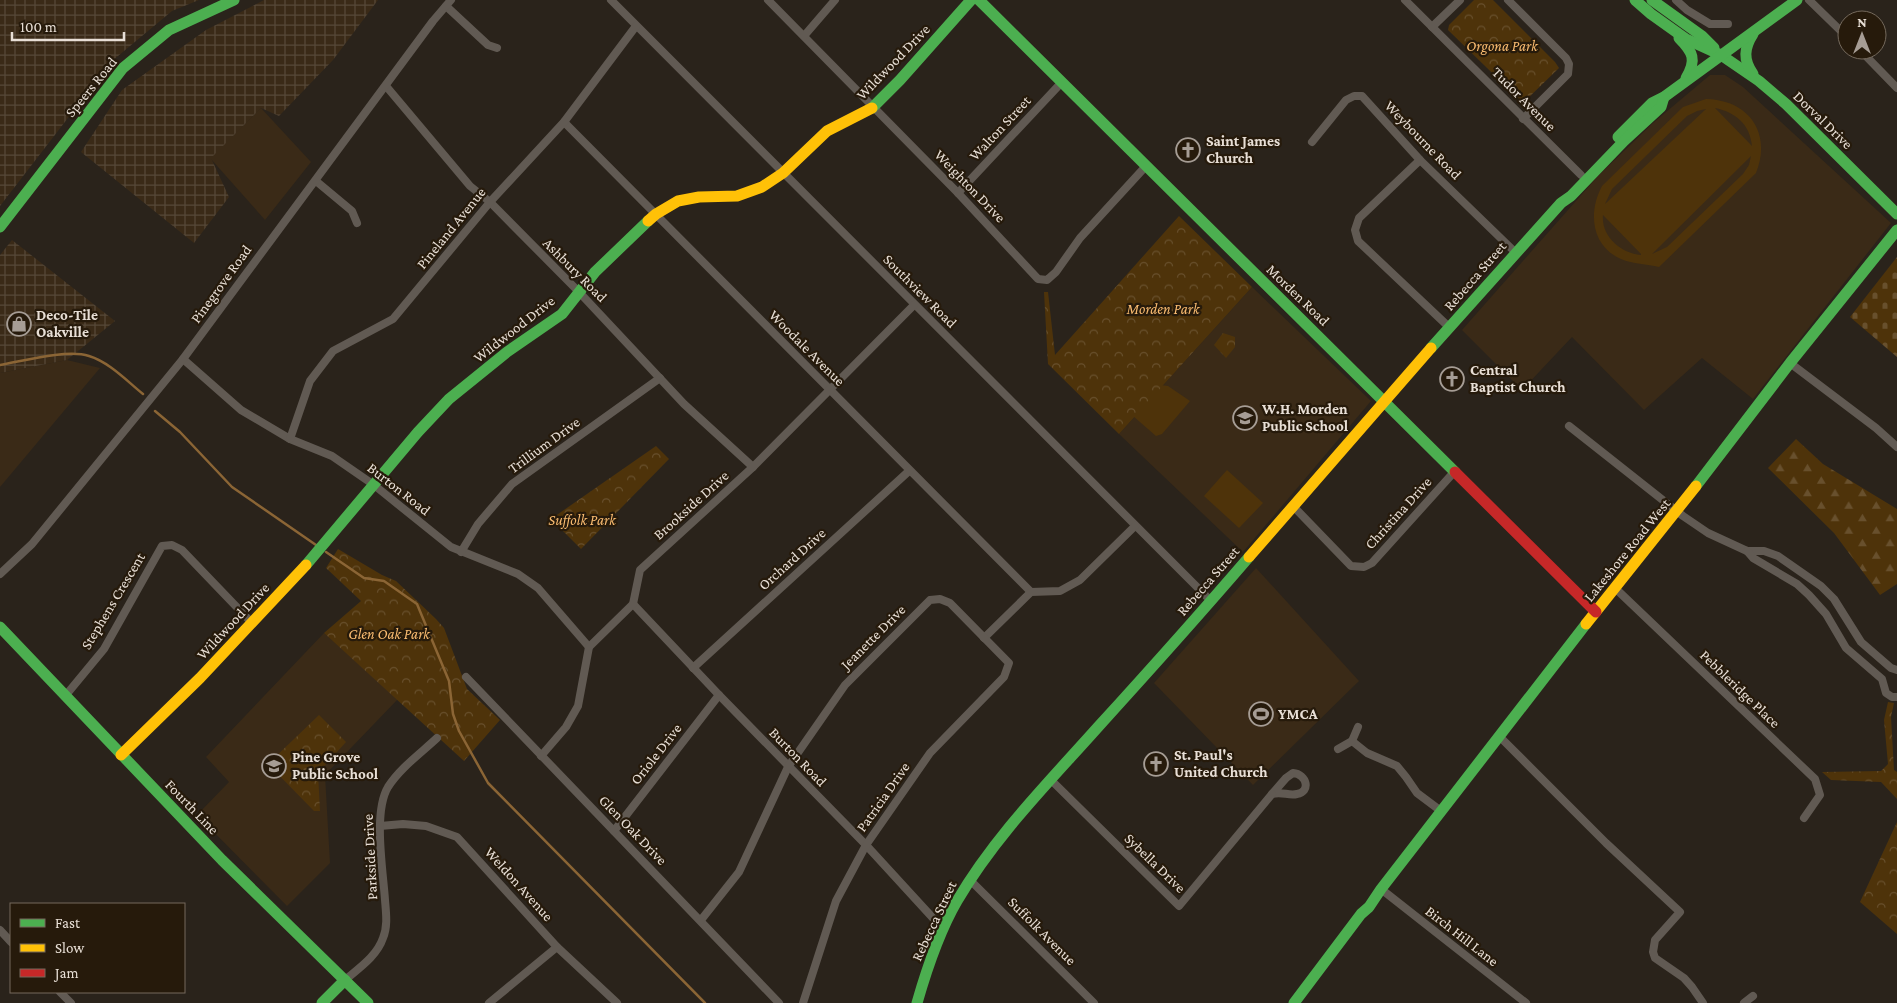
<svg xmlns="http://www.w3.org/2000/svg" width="1897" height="1003" viewBox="0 0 1897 1003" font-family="'Crimson Pro',serif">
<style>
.built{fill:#3a2a17}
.industrial{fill:url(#industrial-grid)}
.green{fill:#4e330a;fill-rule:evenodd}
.forest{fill:url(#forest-firs)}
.cemetery{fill:url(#cemetery-stones)}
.park{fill:url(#park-crowns)}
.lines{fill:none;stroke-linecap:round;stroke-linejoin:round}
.stream{stroke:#8b6535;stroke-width:2.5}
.street{stroke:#615a53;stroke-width:8}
.fast{stroke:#4caf50;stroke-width:11}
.slow{stroke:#ffc107;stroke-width:11}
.jam{stroke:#c62828;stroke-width:11}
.labels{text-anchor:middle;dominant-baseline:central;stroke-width:4.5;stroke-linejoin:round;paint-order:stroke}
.park-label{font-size:15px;font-style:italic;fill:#f9bb70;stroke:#261a0b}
.street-label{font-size:15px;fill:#e8dfd6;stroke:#261a0b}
.poi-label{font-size:15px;font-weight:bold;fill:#e8dfd6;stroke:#261a0b;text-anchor:start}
</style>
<defs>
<pattern id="industrial-grid" width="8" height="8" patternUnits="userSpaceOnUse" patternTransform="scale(1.25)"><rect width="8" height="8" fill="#3a2a17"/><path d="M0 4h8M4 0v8" fill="none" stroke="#564838"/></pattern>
<pattern id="forest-firs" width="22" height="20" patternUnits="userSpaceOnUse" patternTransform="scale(1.25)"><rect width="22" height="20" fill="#4e330a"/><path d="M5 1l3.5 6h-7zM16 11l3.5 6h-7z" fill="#68502d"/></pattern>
<pattern id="cemetery-stones" width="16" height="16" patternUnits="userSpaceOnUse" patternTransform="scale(1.25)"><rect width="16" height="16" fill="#4e330a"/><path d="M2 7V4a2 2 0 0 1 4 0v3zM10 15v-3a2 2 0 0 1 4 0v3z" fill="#68502d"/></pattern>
<pattern id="park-crowns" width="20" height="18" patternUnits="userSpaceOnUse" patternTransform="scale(1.25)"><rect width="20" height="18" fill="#4e330a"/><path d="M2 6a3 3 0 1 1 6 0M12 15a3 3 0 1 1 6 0" fill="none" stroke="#68502d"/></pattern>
</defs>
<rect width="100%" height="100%" fill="#2a231b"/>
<g class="built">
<path d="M1710,75H1725L1743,87L1891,223L1753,399L1702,358L1644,410L1572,337L1522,390L1462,330L1598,176L1653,123Z"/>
<path d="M261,108L311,162L265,220L210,158Z"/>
<path d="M1252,287L1371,401L1243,552L1119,434Z"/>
<path d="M67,360L100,368L0,487V373Z"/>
<path d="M1256,568L1359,681L1253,785L1154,683Z"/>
<path d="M324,633L398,699L325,775L330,863L287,906L197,815L229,782L206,757Z"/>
</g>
<g class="industrial">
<path d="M0,0H199L172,11L112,61L0,206Z"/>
<path d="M264,0H378L333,60L279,116L261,108L211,158L229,197L194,243L81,152L122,90L206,30Z"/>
<path d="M12,240L115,321L67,360L0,373V255Z"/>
</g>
<g class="green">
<path d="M1706,99C1749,100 1772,133 1756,173L1659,267C1647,264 1633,264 1621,259C1591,246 1588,212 1602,186L1683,107ZM1715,108C1735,112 1750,124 1752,146ZM1706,109L1605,204L1612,189L1687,116L1697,111ZM1751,156L1749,165L1743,174L1667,247L1652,254ZM1603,215L1641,254V255C1620,253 1601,236 1603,215Z"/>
<path d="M1153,384L1168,386L1190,401L1162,434L1156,436L1125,409Z"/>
<path d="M1227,470L1263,503L1239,528L1204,496Z"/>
</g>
<path class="forest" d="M1796,439L1823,464L1897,509V584L1880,595L1834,533L1768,468Z"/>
<path class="cemetery" d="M1897,257V357L1850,317Z"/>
<g class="park">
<path d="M1474,0H1493L1555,62L1559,68L1523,103L1448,30L1449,25Z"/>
<path d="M1179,216L1252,287L1119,434L1048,364L1044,292H1048L1055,355Z"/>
<path d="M1223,333L1235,337V347L1226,358L1214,345Z"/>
<path d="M656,446L669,459L581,549L551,519Z"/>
<path d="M338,549L382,575L396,581L436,619L444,628L467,689L500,720L464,761L324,633L361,601L326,568Z"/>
<path d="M1888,702L1894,703L1891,717L1894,770L1897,772V799L1881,782L1831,780L1822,772L1881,771L1888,764L1884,720Z"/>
<path d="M319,715L346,742L318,773L320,811H314L268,764Z"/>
<path d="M1897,822V934L1860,902Z"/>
</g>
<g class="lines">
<g class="stream">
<path d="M0,365C23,361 67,349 89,356C109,362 127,381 143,394"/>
<path d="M155,411L180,432L232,487L316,545"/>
<path d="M326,552L364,578L384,581L417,604L449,681L453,714L459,731L488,783L705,1003"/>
</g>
<g class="street">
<path d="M611,0L1211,601"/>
<path d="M768,0L958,193L1038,279L1047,280L1056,272L1080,238L1146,166"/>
<path d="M1405,0L1581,175"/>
<path d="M1508,0L1566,58L1569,64L1568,74L1523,119"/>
<path d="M1676,0L1687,10L1710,24H1728"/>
<path d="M1809,0L1847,37"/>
<path d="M446,6L488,45L497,48"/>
<path d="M1432,27L1460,0"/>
<path d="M804,36L835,0"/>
<path d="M1860,50L1897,88"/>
<path d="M386,86L470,186L490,202L579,292L684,404L753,467"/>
<path d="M564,122L1031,592"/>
<path d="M1312,142L1346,100L1354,96H1362L1420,160L1516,253"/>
<path d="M1420,160L1359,218L1355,230L1358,241L1450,328"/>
<path d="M316,181L352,211L357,223"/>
<path d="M958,193L1062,82"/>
<path d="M183,359L241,410L290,439L332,456L374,485L451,547L518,574L538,588L589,647"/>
<path d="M1790,363L1876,428L1897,447"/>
<path d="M1569,426L1683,516L1708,533L1747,551H1764L1778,556L1821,586L1834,599L1861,642L1891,668L1897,670"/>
<path d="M290,439L310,381L333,351L393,319L490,202L564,122L636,26"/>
<path d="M1293,506L1351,566L1364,567L1372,563L1455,471"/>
<path d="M1747,551L1753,558L1797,584L1809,595L1826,614L1846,648L1882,679L1886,693L1892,697H1897"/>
<path d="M461,552L478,524L512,484L660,378"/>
<path d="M0,574L32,544L183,359L433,21L451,0"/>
<path d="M1615,588L1815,779L1820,795L1804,818"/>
<path d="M633,604L719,695L866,845L943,929"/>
<path d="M984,638L1031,592L1060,591L1080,580L1135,526"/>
<path d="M693,668L909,471"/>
<path d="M466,677L779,1003"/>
<path d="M66,695L104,649L162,546L172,545L182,550L252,623"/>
<path d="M1499,736L1606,843L1680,912L1655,940L1653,952L1655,958L1684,978L1692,987L1703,1003"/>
<path d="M1352,741L1367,753L1397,766L1406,777L1417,793L1441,811"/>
<path d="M1338,749L1352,741L1358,727"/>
<path d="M541,756L566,727L578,706L589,647L633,604L640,570L753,467L914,305"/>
<path d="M1293,773C1307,774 1311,792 1297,794C1288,796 1282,791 1272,794L1286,778Z"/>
<path d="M1051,780L1179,906L1272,794"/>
<path d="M380,826L403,824L426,826L457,837L557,947L617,1003"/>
<path d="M614,831L719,695"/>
<path d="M970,880L1094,1003"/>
<path d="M1381,889L1526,1003"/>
<path d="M701,920L739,872L788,767L845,685L930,600L940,599L950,603L1009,663L1004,677L930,753L866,845L836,901L803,1003"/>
<path d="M0,930L11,942"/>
<path d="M345,980C359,968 377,956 383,938C388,926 386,913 385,900C383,870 373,812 388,787C400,768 421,753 437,738"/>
<path d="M60,992L71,1003"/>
<path d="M489,1003L557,947"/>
<path d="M1744,1003L1753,996"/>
</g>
<g class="fast">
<path d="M979,0L1455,472"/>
<path d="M1635,0L1651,14L1686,39L1721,55L1759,81L1786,104L1897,214"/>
<path d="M1652,0L1702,36L1714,48"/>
<path d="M1753,34C1744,48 1743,60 1753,74"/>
<path d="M1679,38C1693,52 1697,60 1686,78"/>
<path d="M872,108L900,80L971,0"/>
<path d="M1618,137L1652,103L1664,97L1797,0"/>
<path d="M0,227L123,68L169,30L234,0"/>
<path d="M1431,348L1561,203L1571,196L1624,141L1661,107L1664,97"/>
<path d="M1696,486L1790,363L1897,230"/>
<path d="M306,565L418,432L449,399L507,352L562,314L595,272L648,221"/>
<path d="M0,627L222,860L368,1003"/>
<path d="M322,1003L345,980"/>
<path d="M917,1003C927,968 939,932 957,901C995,836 1049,782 1098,727C1149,671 1200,614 1249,557"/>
<path d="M1294,1003L1361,914L1369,907L1381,889L1586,624"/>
</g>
<g class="slow">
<path d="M648,221L656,214L678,201L699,197L737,196L762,187L783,173L827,131L872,108"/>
<path d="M1249,557L1431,348"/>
<path d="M1586,624L1696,486"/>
<path d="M121,755L200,678L306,565"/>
</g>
<path class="jam" d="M1455,472L1596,612"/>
</g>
<defs>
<g id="church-ring" transform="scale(1.25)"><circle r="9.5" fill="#261a0b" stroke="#a69d95" stroke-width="1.5"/><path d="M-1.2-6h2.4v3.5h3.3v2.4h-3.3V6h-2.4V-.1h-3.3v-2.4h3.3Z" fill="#a69d95"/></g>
<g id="shop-ring" transform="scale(1.25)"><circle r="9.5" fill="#261a0b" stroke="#a69d95" stroke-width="1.5"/><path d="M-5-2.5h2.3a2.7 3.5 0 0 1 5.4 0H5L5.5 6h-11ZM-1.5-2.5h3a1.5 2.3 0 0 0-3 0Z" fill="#a69d95"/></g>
<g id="school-ring" transform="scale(1.25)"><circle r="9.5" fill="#261a0b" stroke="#a69d95" stroke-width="1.5"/><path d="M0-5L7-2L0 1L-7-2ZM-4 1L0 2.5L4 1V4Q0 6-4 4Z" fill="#a69d95"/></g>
<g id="stadium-ring" transform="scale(1.25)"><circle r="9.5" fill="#261a0b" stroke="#a69d95" stroke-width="1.5"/><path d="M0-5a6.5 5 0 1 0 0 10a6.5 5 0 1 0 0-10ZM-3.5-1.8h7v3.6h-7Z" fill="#a69d95"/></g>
</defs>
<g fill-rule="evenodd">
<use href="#church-ring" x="1188" y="150"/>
<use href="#shop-ring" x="19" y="324"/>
<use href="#church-ring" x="1452" y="379"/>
<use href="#school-ring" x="1245" y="418"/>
<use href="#stadium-ring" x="1261" y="714"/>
<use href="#church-ring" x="1156" y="764"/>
<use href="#school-ring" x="274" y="766"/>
</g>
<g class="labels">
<g class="park-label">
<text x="1502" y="46">Orgona Park</text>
<text x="1163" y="309">Morden Park</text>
<text x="582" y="520">Suffolk Park</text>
<text x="389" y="634">Glen Oak Park</text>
</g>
<g class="street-label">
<text transform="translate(893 62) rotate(-46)">Wildwood Drive</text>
<text transform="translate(91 87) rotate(-51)">Speers Road</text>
<text transform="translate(1524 99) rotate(45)">Tudor Avenue</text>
<text transform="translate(1823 120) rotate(44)">Dorval Drive</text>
<text transform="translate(1000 128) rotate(-47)">Walton Street</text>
<text transform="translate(1423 140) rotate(46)">Weybourne Road</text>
<text transform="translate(970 186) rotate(46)">Weighton Drive</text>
<text transform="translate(451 228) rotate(-51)">Pineland Avenue</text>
<text transform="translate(575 270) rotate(45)">Ashbury Road</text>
<text transform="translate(1475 276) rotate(-49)">Rebecca Street</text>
<text transform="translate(221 284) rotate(-54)">Pinegrove Road</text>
<text transform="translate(920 291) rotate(45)">Southview Road</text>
<text transform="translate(1298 295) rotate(44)">Morden Road</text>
<text transform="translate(514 329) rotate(-38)">Wildwood Drive</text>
<text transform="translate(807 348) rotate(45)">Woodale Avenue</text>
<text transform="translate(544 445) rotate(-36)">Trillium Drive</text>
<text transform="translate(399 489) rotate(38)">Burton Road</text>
<text transform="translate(691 505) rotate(-42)">Brookside Drive</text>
<text transform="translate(1398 513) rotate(-48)">Christina Drive</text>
<text transform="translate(1627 550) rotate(-51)">Lakeshore Road West</text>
<text transform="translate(792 559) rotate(-42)">Orchard Drive</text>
<text transform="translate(1208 581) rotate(-49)">Rebecca Street</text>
<text transform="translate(113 601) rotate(-59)">Stephens Crescent</text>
<text transform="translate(233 621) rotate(-47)">Wildwood Drive</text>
<text transform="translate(873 637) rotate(-45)">Jeanette Drive</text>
<text transform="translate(1740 689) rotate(44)">Pebbleridge Place</text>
<text transform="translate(656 754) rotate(-52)">Oriole Drive</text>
<text transform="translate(798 757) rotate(46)">Burton Road</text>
<text transform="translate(883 797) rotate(-55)">Patricia Drive</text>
<text transform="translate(192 807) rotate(46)">Fourth Line</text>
<text transform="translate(633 830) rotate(46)">Glen Oak Drive</text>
<text transform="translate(370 857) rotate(-93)">Parkside Drive</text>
<text transform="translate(1155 863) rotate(44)">Sybella Drive</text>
<text transform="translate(519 884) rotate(48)">Weldon Avenue</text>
<text transform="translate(934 921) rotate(-65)">Rebecca Street</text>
<text transform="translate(1042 931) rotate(45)">Suffolk Avenue</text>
<text transform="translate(1462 936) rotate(38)">Birch Hill Lane</text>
</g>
<g class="poi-label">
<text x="1206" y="141">Saint James<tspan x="1206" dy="17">Church</tspan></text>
<text x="36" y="315">Deco-Tile<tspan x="36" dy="17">Oakville</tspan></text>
<text x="1470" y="370">Central<tspan x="1470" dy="17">Baptist Church</tspan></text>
<text x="1262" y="409">W.H. Morden<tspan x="1262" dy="17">Public School</tspan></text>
<text x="1278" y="714">YMCA</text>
<text x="1174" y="755">St. Paul's<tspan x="1174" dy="17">United Church</tspan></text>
<text x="292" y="757">Pine Grove<tspan x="292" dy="17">Public School</tspan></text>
</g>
</g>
<rect x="10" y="903" width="175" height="90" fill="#261a0b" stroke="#74695c"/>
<rect x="20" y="919" width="25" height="8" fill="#4caf50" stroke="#74695c"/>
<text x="55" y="928" font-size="15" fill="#e8dfd6">Fast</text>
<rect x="20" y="944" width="25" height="8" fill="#ffc107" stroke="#74695c"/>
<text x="55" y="953" font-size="15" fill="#e8dfd6">Slow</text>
<rect x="20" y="969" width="25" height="8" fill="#c62828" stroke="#74695c"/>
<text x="55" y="978" font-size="15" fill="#e8dfd6">Jam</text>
<g transform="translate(1862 35)"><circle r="24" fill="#261a0b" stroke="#74695c"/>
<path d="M0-4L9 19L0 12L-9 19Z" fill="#a69d95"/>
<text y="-8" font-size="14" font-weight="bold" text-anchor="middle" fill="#e8dfd6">N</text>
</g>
<path d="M12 32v8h112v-8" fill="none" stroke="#e8dfd6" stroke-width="2.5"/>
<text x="20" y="32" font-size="15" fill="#e8dfd6" stroke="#261a0b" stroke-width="4" paint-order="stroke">100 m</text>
</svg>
